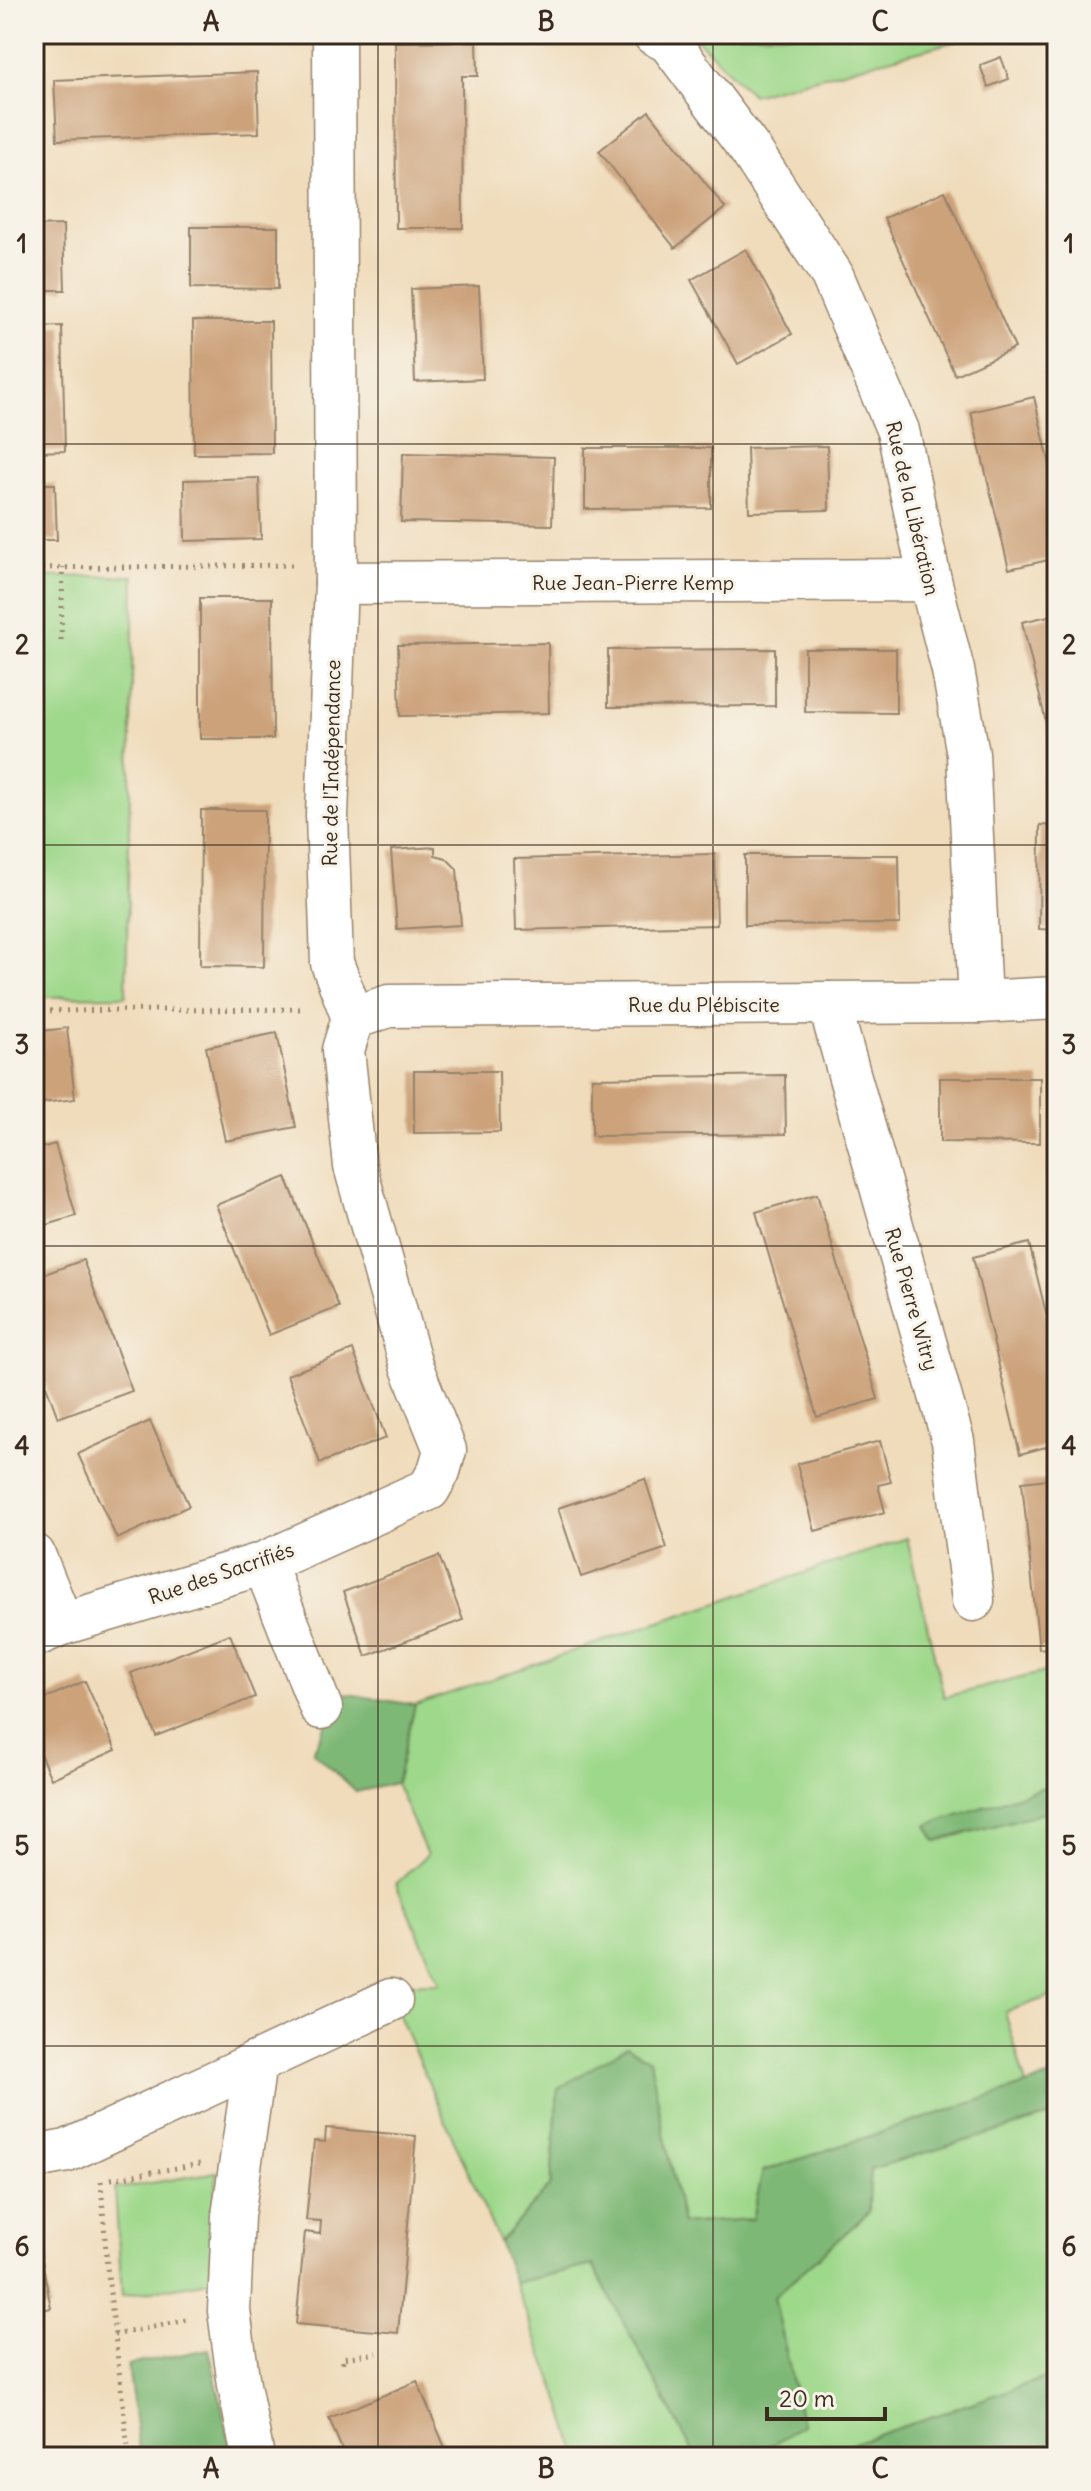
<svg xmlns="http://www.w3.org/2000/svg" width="1091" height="2491" viewBox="0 0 1091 2491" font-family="Delius,sans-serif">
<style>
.green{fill:#9ed88a;stroke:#6c8154;stroke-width:2}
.forest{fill:#7eb876;stroke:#5c714a;stroke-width:2}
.building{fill:#cca27a}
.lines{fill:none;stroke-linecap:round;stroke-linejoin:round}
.street-casing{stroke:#96836c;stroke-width:45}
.path{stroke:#96836c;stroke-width:5;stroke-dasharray:2 6;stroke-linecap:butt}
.street{stroke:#fff;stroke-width:42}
.grid{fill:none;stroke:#3b2a1e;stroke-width:2;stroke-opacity:0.55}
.labels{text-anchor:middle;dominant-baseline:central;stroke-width:6;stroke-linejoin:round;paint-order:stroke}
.street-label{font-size:20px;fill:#3b2a1e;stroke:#f7f3e8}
.neatline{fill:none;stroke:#3b2a1e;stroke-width:3}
.grid-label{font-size:26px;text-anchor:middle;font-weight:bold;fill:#3b2a1e}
</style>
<rect width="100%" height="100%" fill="#f7f3e8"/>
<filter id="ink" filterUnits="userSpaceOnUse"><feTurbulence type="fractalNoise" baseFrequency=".0125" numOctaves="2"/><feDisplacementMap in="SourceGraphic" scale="16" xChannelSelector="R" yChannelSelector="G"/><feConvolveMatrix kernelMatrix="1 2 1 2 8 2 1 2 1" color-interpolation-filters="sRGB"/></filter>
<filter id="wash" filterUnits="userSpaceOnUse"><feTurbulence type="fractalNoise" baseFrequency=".006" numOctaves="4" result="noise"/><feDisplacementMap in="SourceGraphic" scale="32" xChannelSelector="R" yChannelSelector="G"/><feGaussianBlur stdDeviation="1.8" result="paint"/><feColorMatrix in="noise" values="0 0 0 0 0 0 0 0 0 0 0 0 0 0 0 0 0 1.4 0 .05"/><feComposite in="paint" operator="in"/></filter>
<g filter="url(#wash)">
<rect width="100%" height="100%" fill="#f0dcbb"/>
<g class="green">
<path d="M692,34H983L752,95Z"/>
<path d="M134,576L126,996L34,997V577Z"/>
<path d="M907,1538L944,1697L1057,1669V1783L927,1826L936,1841L1057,1809V1994L1005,2012L1026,2085L763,2171L752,2219L681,2224L650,2060L558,2089L551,2185L499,2242L385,1984L440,1983L396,1884L427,1855L396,1783L415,1705Z"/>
<path d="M1057,2114V2374L813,2457H754L802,2424L774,2297L868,2212L870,2169Z"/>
<path d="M217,2172L210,2281L122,2296L115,2189Z"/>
<path d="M593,2265L696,2457H578L557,2391L514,2283Z"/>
</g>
<g class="forest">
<path d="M341,1693L415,1705L396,1783L356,1792L313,1752Z"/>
<path d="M1057,1783V1809L936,1841L927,1825Z"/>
<path d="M627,2046L650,2060L682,2224L752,2219L763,2171L1057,2075V2114L870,2169L869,2212L774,2297L802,2425L754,2457H696L593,2265L514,2283L499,2242L551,2185L558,2089Z"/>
<path d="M209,2349L233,2457H140L128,2365Z"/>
<path d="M1057,2374V2457H813Z"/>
</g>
<g id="blocks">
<g class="building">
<path d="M477,41L478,76H462L463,228H396L395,42Z"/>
<path d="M1001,57L1009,79L988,87L980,65Z"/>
<path d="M257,72L259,133L57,140L54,80Z"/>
<path d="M649,111L725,208L675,248L599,151Z"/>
<path d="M945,191L1015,348L955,375L884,218Z"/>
<path d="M63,225L65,290H34V226Z"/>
<path d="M191,227H278V289L191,288Z"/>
<path d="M746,249L792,334L738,364L691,280Z"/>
<path d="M479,286L483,379L415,382L411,289Z"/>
<path d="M193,321H271L272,453L194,454Z"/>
<path d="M62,326L65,451L34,452V327Z"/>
<path d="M1034,397L1057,494V558L1009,569L971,412Z"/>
<path d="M827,446L829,510L749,512L747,448Z"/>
<path d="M585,448H711V508L585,509Z"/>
<path d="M403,453L554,457L552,525L401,522Z"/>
<path d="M259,478L261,539L185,541L184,480Z"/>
<path d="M34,484H55L57,540H34Z"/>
<path d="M200,598H272L273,739H200Z"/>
<path d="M1057,614V764H1056L1022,622Z"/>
<path d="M548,643L549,713L400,716L398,645Z"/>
<path d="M775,649V706L608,707V650Z"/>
<path d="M805,649H896V713L805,712Z"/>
<path d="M201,810H265L264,967L200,966Z"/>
<path d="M1040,825L1057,826V930L1039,929Z"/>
<path d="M435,847V855L446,858L457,869L461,925L397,929L391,850Z"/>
<path d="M715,854L717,925L516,930L514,859Z"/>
<path d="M745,855H899L900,924L745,925Z"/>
<path d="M67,1028L75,1099L34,1104V1032Z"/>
<path d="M277,1033L296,1127L225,1141L206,1047Z"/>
<path d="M414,1071H499L500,1132L414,1133Z"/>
<path d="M785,1075L786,1134L592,1136V1078Z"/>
<path d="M940,1078H1040V1143L940,1142Z"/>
<path d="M55,1144L76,1216L34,1229V1150Z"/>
<path d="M286,1177L339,1307L269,1335L216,1205Z"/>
<path d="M817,1194L878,1399L817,1417L756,1212Z"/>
<path d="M1029,1243L1057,1359V1444L1020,1454L973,1257Z"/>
<path d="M83,1260L132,1391L58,1418L34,1353V1278Z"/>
<path d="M353,1350L386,1438L320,1463L287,1375Z"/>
<path d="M150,1421L189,1506L117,1539L78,1454Z"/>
<path d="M880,1441L891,1482L878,1485L885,1512L815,1531L797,1464Z"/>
<path d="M1057,1478V1647L1039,1649L1022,1482Z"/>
<path d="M645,1479L667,1548L581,1577L558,1508Z"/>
<path d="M439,1556L463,1620L366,1656L343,1592Z"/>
<path d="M230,1634L255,1697L156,1736L131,1673Z"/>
<path d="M85,1681L116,1750L51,1779L34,1740V1703Z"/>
<path d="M326,2128L416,2136L398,2333L296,2324L305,2232L320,2234L321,2221L306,2220L314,2141L325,2142Z"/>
<path d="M38,2239L51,2308L34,2312V2240Z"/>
<path d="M417,2381L449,2457H345L329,2418Z"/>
</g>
</g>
</g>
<g filter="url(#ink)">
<use href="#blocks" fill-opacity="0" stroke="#96836c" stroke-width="2"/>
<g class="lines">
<g class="street-casing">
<g id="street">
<path d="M654,34L669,42L751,151L832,275L898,431L930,580L953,670L968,754L980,1002"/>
<path d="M336,583L930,580"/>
<path d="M829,1003L953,1441L973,1600"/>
<path d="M353,1018L389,1006L980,1002L1057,998"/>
<path d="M34,1555L62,1624"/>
<path d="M264,1563L321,1708"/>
<path d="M34,1636L62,1624L264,1563L429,1489L439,1471L445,1450L411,1365L355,1166L343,1050L353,1018L332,963L327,815L336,583L334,34"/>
<path d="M34,2157L67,2151L391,2000"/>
<path d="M253,2457L239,2385L229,2311L233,2216L255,2063"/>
</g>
</g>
<g class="path">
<path d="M34,568L297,565"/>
<path d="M61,640L63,567"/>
<path d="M34,1011L305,1009"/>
<path d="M111,2179L200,2164"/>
<path d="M101,2181L107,2266L129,2457"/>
<path d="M114,2335L192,2319"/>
<path d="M343,2363L342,2358L377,2353"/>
</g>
<use href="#street" class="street"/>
</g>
</g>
<path class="grid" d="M378,34V2457M713,34V2457M34,444H1057M34,845H1057M34,1246H1057M34,1646H1057M34,2046H1057"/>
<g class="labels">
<g class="street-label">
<text transform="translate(913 508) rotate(77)">Rue de la Libération</text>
<text x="633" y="582">Rue Jean-Pierre Kemp</text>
<text transform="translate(331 763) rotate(-89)">Rue de l'Indépendance</text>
<text x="704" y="1004">Rue du Plébiscite</text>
<text transform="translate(912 1299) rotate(74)">Rue Pierre Witry</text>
<text transform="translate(221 1573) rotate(-19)">Rue des Sacrifiés</text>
</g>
</g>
<rect width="1091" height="2491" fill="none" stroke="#f7f3e8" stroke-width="88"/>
<path d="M767 2407v12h118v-12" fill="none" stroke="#3b2a1e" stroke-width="4"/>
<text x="779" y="2407" font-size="24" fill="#3b2a1e" stroke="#f7f3e8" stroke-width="6" paint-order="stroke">20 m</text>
<rect x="44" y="44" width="1003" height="2403" class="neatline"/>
<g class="grid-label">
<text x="211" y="31">A</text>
<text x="546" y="31">B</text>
<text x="880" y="31">C</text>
<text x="22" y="253">1</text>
<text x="1069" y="253">1</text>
<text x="22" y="654">2</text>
<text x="1069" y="654">2</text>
<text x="22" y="1054">3</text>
<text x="1069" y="1054">3</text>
<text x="22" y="1455">4</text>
<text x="1069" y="1455">4</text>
<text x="22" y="1855">5</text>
<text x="1069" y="1855">5</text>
<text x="22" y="2256">6</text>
<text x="1069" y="2256">6</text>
<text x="211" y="2478">A</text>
<text x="546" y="2478">B</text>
<text x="880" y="2478">C</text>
</g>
</svg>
